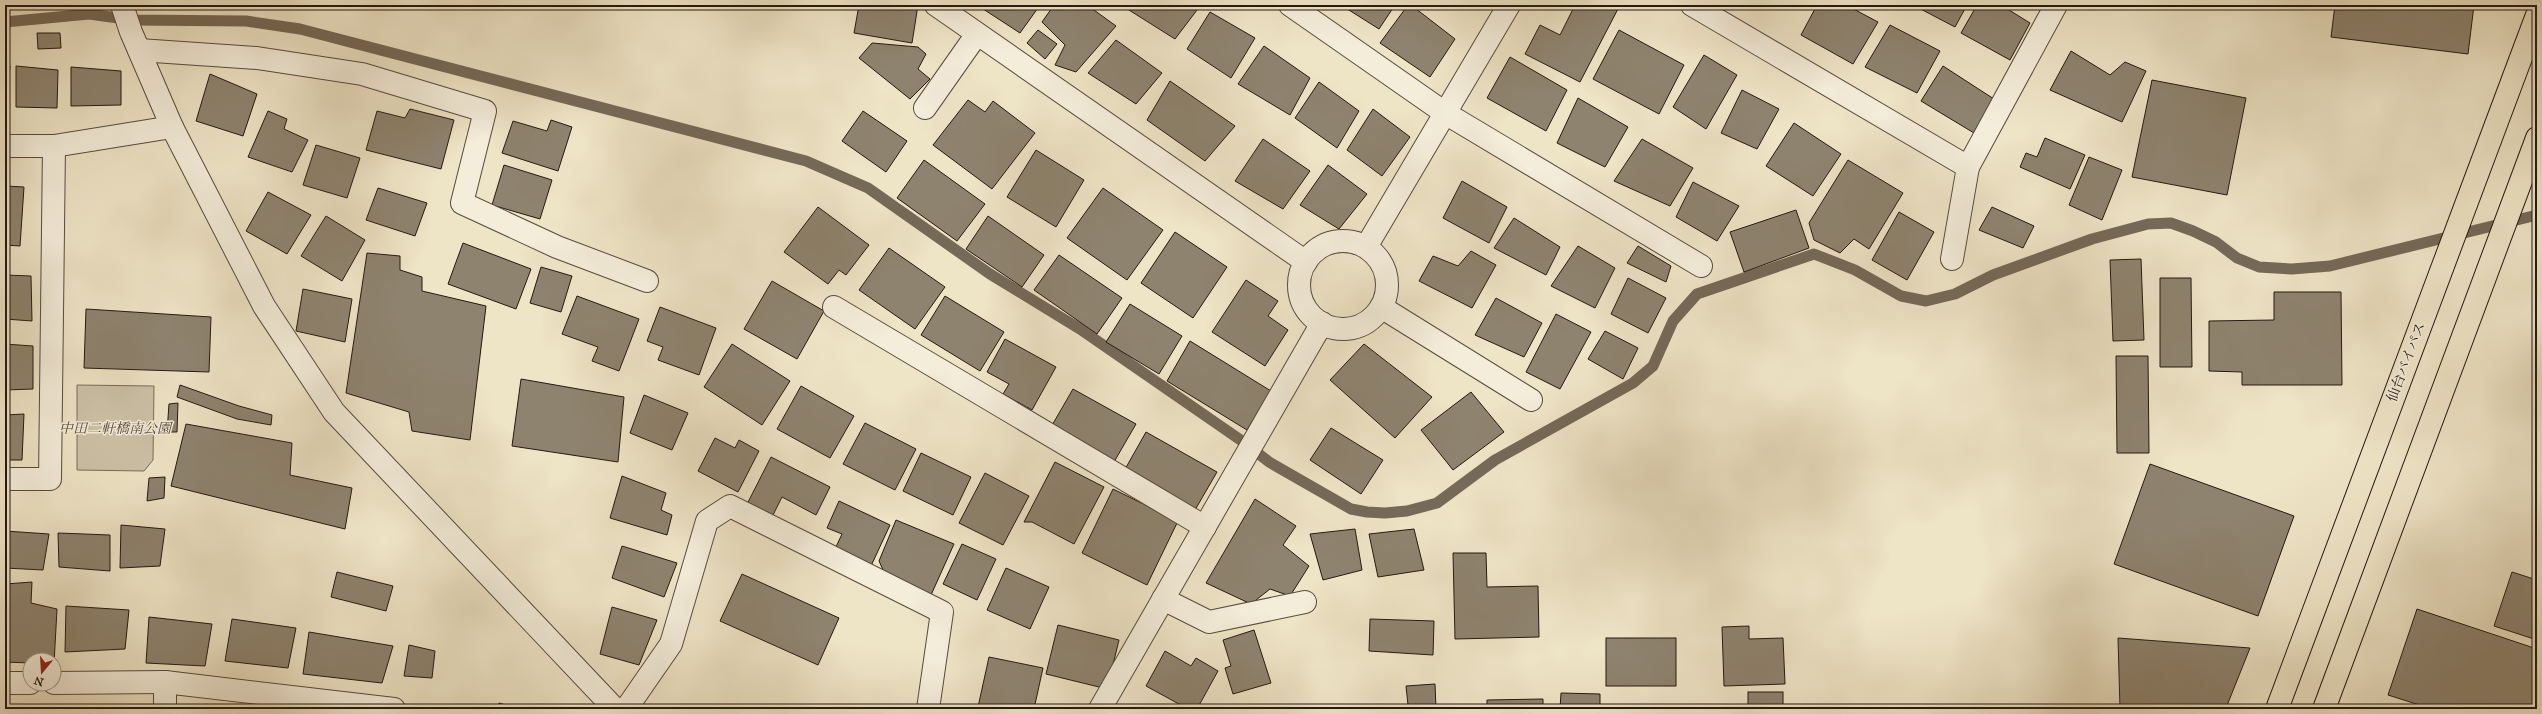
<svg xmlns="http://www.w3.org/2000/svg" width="2542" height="714" viewBox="0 0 2542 714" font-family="'IM FELL Great Primer','Noto Serif JP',serif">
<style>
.green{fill:#ccc1a7;stroke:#786d5c}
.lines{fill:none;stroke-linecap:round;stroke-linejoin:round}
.stream{stroke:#756958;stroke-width:11}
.building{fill:#8e836f;stroke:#251911}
.minor-casing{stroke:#574c3e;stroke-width:24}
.highway-casing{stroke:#251911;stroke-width:24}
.minor{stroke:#f4edda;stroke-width:22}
.highway{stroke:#eee4c6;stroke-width:22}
.labels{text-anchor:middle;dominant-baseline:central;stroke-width:3;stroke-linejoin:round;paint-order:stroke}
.street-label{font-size:14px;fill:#251911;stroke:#f4edda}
.park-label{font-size:14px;font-style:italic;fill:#574b3e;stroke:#f4edda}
</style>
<rect width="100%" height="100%" fill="#eee4c6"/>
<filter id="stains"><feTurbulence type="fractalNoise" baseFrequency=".005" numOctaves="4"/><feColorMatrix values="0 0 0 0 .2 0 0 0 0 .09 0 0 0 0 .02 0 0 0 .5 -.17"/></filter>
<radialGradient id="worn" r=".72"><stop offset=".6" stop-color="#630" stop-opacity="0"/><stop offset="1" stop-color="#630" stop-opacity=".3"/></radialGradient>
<path class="green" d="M77,385L154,386L153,460L144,471L77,470Z"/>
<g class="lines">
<path class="stream" d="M5,22L89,14L133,20L246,21L300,29L806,161L868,188L990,274L1080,329L1242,441L1269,462L1351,509L1367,512L1385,513L1407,511L1437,503L1495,460L1633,383L1653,366L1673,321L1697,294L1814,254L1855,270L1901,296L1926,301L1955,294L1993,275L2092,239L2148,224L2171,223L2193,231L2216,242L2237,258L2259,267L2292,269L2330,266L2537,215"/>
</g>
<g class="building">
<path d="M859,5H918L912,43L854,33Z"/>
<path d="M977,5H1040L1020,33Z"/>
<path d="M1054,5H1087L1116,26L1076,72L1055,65L1065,45L1042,22Z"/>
<path d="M1121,5H1188L1197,10L1175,39Z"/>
<path d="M1341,5H1395L1379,29Z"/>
<path d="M1408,5H1411L1455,39L1430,77L1380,43Z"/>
<path d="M1575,5H1620L1580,82L1525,54L1540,25L1560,35Z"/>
<path d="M1817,5H1846L1878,22L1853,64L1801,35Z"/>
<path d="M1913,5H1967L1955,27Z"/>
<path d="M1977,5H2001L2030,23L2010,60L1961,33Z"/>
<path d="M2335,5H2474L2468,54L2331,37Z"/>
<path d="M1210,12L1255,38L1231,78L1187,49Z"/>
<path d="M1890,25L1940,51L1917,93L1865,67Z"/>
<path d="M1038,30L1057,44L1045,59L1027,43Z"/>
<path d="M1619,30L1684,65L1659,114L1593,79Z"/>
<path d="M37,33H60L61,48L38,49Z"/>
<path d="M1116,40L1162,73L1136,104L1088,73Z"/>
<path d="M872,43L918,47L926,54L918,69L930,79L910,99L859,58Z"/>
<path d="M1264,46L1310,78L1290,115L1238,84Z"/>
<path d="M2071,51L2110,75L2125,62L2146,71L2122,122L2050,90Z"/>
<path d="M1704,55L1737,75L1706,129L1673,107Z"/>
<path d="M1510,57L1567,90L1546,131L1487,98Z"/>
<path d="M5,66H10L6,107H5Z"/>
<path d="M16,66L58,70L57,108L16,107Z"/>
<path d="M1943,66L1994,99L1974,133L1921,101Z"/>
<path d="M71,67L121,71V105L71,106Z"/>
<path d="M210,74L257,94L243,136L196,121Z"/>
<path d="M2152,80L2246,98L2227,195L2132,177Z"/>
<path d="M1170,81L1235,126L1205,161L1147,120Z"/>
<path d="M1319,82L1359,111L1337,148L1295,118Z"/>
<path d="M1742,90L1779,109L1757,149L1721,133Z"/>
<path d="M1578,98L1628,127L1605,167L1557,143Z"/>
<path d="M968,100L985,112L993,101L1035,133L992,189L933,145Z"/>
<path d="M410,109L454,120L441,169L366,150L377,111L405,118Z"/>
<path d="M1373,109L1410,137L1382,176L1347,150Z"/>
<path d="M268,111L287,119L284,129L308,140L292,172L248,157Z"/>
<path d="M863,111L907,141L886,172L842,141Z"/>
<path d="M551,120L572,127L558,171L502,153L513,121L547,131Z"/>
<path d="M1794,123L1841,154L1813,196L1766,166Z"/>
<path d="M2045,138L2085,155L2070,189L2020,167L2026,153L2037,157Z"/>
<path d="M1263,139L1310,171L1283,209L1235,181Z"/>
<path d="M1642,139L1693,168L1670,206L1614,181Z"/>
<path d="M316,145L360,158L347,198L303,185Z"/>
<path d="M1036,150L1084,180L1056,227L1007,197Z"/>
<path d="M2089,157L2122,170L2102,220L2069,205Z"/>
<path d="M924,160L985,204L957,241L897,198Z"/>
<path d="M1848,160L1903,193L1869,249L1854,239L1840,253L1814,240L1809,223Z"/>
<path d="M504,165L552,180L540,219L492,205Z"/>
<path d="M1328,165L1367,194L1339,229L1300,205Z"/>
<path d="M1462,181L1507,207L1489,243L1443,218Z"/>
<path d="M1693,182L1739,206L1717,241L1676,217Z"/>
<path d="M5,186L24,187L20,246L5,245Z"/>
<path d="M378,188L427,203L415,236L366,220Z"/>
<path d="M1103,188L1163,230L1127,280L1067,238Z"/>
<path d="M268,192L311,215L287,254L246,231Z"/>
<path d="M818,207L869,245L846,275L839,270L828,284L784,252Z"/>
<path d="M1992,207L2034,226L2023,248L1979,230Z"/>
<path d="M1796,210L1809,248L1744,272L1730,232Z"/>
<path d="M1899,212L1934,232L1907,280L1872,260Z"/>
<path d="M326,216L365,240L342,281L301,256Z"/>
<path d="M988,216L1044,255L1022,287L966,249Z"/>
<path d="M1514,218L1560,247L1546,275L1494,248Z"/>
<path d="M1175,232L1227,267L1193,318L1141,283Z"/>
<path d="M463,243L531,269L516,309L448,284Z"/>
<path d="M1578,246L1615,268L1595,308L1551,286Z"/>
<path d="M1638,246L1671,266L1666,282L1627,263Z"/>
<path d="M889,248L945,287L915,329L859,290Z"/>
<path d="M1471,251L1496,265L1472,308L1419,281L1433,256L1458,266Z"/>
<path d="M367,253L400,256V270L422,277V291L486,306L470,440L412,431L409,412L346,393Z"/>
<path d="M1059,255L1122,298L1097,334L1034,290Z"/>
<path d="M2141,259L2144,340L2113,341L2110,260Z"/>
<path d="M541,267L572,276L561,312L530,303Z"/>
<path d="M5,275L31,276L32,321L5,319Z"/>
<path d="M1628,278L1666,298L1648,333L1611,314Z"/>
<path d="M2160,278H2191L2192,367H2160Z"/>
<path d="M1246,280L1278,301L1268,316L1288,330L1265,366L1212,332Z"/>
<path d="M772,281L824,311L797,359L744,329Z"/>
<path d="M303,289L352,299L345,342L296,331Z"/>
<path d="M2274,292H2341L2342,385H2242V372L2209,371V321L2274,320Z"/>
<path d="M577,296L639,319L619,371L592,361L598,347L562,334Z"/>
<path d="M945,296L1004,332L980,371L921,335Z"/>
<path d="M1496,298L1542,323L1524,357L1475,335Z"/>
<path d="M1130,304L1182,336L1159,374L1106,342Z"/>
<path d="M660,307L716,328L699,375L658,360L663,347L647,341Z"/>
<path d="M86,309L211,317L209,372L84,368Z"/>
<path d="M1556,314L1591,332L1560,389L1526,372Z"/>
<path d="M1605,331L1638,348L1623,379L1588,359Z"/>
<path d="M1005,339L1056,367L1032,410L1003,394L1009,384L987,372Z"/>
<path d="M1190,341L1271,391L1247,430L1167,381Z"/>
<path d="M5,344L33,346V389L5,390Z"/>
<path d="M732,344L790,381L762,425L704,387Z"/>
<path d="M1364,344L1432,397L1395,438L1330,380Z"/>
<path d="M2116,356H2148L2149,453H2117Z"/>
<path d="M521,379L624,397L618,462L512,446Z"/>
<path d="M180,385L239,406L272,415L271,425L237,419L177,397Z"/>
<path d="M801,386L854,416L830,458L777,429Z"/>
<path d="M1073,389L1136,424L1114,462L1051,427Z"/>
<path d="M1471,392L1504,432L1453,470L1421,430Z"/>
<path d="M644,395L688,413L672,450L630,433Z"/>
<path d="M178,403L177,432H167L169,404Z"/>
<path d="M24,414L22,460H5V415Z"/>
<path d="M865,423L916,449L895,490L843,464Z"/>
<path d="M186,424L292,443L290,475L352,488L345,529L171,486Z"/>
<path d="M1331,428L1383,460L1361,494L1310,460Z"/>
<path d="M1146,432L1217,472L1195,510L1124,471Z"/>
<path d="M715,438L735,448L739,440L759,451L738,492L698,471Z"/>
<path d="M921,453L971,477L953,515L903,491Z"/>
<path d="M771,457L830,487L816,515L782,497L770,521L745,508Z"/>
<path d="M1055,462L1104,487L1074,544L1032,522H1024Z"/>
<path d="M2150,464L2294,516L2258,616L2114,564Z"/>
<path d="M985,473L1029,496L1003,545L959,523Z"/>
<path d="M622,476L666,493L661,510L672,515L667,535L610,518Z"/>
<path d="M165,477L164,498L147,501L149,478Z"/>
<path d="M1113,489L1178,521L1147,585L1082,553Z"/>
<path d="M1255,499L1296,526L1283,545L1309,566L1290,596L1270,589L1251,604L1206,583Z"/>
<path d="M839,501L890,525L871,566L835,549L842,534L827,528Z"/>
<path d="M896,520L954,544L931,595L884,572L879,561Z"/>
<path d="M121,525L165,529L160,566L120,568Z"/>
<path d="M1355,529L1362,570L1323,580L1310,534Z"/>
<path d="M1414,529L1424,570L1378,577L1369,534Z"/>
<path d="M5,531L49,534L43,570L5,568Z"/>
<path d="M58,533L110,535V571L59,567Z"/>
<path d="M962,544L996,559L977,600L943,584Z"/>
<path d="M622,546L677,563L664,597L612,578Z"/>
<path d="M1453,553H1486L1487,587L1538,586L1539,637L1455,639Z"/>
<path d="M1006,568L1049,587L1030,629L987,610Z"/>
<path d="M337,572L393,586L386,611L331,597Z"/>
<path d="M2512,572L2537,580V640L2494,626Z"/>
<path d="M742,574L839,618L818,665L720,621Z"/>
<path d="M32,582L31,603L57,609L54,664V660H30V663L5,662V584Z"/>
<path d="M66,606L129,610L125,649L65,652Z"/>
<path d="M612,607L657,620L639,665L600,654Z"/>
<path d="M2417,609L2537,649V709H2432L2388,695Z"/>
<path d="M149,617L212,624L205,666L146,663Z"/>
<path d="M232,619L296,628L288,668L225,661Z"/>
<path d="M1370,619L1434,621L1433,655L1369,651Z"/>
<path d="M1058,625L1119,640L1107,689L1046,674Z"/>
<path d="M1749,626V639L1783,638L1785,684L1724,686L1722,627Z"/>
<path d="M1254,630L1271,683L1233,694L1225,668L1231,666L1223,640Z"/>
<path d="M309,632L393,646L382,683L303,674Z"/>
<rect x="1606" y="638" width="70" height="48"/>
<path d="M2118,638L2250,648L2226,708L2120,709Z"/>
<path d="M409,645L435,651L432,678L404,676Z"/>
<path d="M1165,651L1191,666L1196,658L1218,671L1197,709H1188L1146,686Z"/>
<path d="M989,657L1043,668L1034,709H989L978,707Z"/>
<path d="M1435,684L1436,709H1347L1408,705L1406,686Z"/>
<rect x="1748" y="692" width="35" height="17"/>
<path d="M1561,693L1600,694V709H1560Z"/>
<path d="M1543,699V709H1487V700Z"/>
<path d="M499,703L519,709H498Z"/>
</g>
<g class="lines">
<g class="minor-casing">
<g id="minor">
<path d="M122,5L131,32L172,127L264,306L334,412L615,709"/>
<path d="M936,5L1306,262"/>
<path d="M1290,5L1445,113L1701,266"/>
<path d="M1692,5L1968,167L2056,5"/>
<path d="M139,50L257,58L362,74L485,111L462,203L557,247L647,281"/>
<path d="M925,108L977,34"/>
<path d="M5,146H54L172,127"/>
<circle cx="1343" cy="285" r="44"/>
<path d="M1366,247L1509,5"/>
<path d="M1952,259L1968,167"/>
<path d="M834,307L1205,527"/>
<path d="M1381,307L1531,400"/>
<path d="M5,479H50L54,146"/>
<path d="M1163,599L1209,622L1305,602"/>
<path d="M5,683H30"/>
<path d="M54,683L165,682"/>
<path d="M165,709V682L394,709"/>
<path d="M626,709L671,644L707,521L730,506L942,612L928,709"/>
<path d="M1100,709L1322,323"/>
</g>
</g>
<g class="highway-casing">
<g id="highway">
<path d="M2277,709L2537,15"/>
<path d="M2324,709L2537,138"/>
</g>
</g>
<use href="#minor" class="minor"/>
<use href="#highway" class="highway"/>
</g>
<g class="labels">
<g class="street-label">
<text transform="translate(2406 362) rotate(-69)">仙台バイパス</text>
</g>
<g class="park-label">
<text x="115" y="428">中田二軒橋南公園</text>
</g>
</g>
<rect width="2542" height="714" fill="none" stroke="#eee4c6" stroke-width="20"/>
<rect x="6" y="6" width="2530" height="702" fill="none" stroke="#251911" stroke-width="2"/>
<rect x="10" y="10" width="2522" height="694" fill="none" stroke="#251911"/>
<g transform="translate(42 672) rotate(198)"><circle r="19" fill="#f4edda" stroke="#a1988a"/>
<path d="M0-3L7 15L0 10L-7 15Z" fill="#8f2418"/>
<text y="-6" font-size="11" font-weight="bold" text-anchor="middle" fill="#251911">N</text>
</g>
<rect width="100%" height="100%" filter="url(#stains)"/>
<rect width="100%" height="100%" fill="url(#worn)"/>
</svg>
